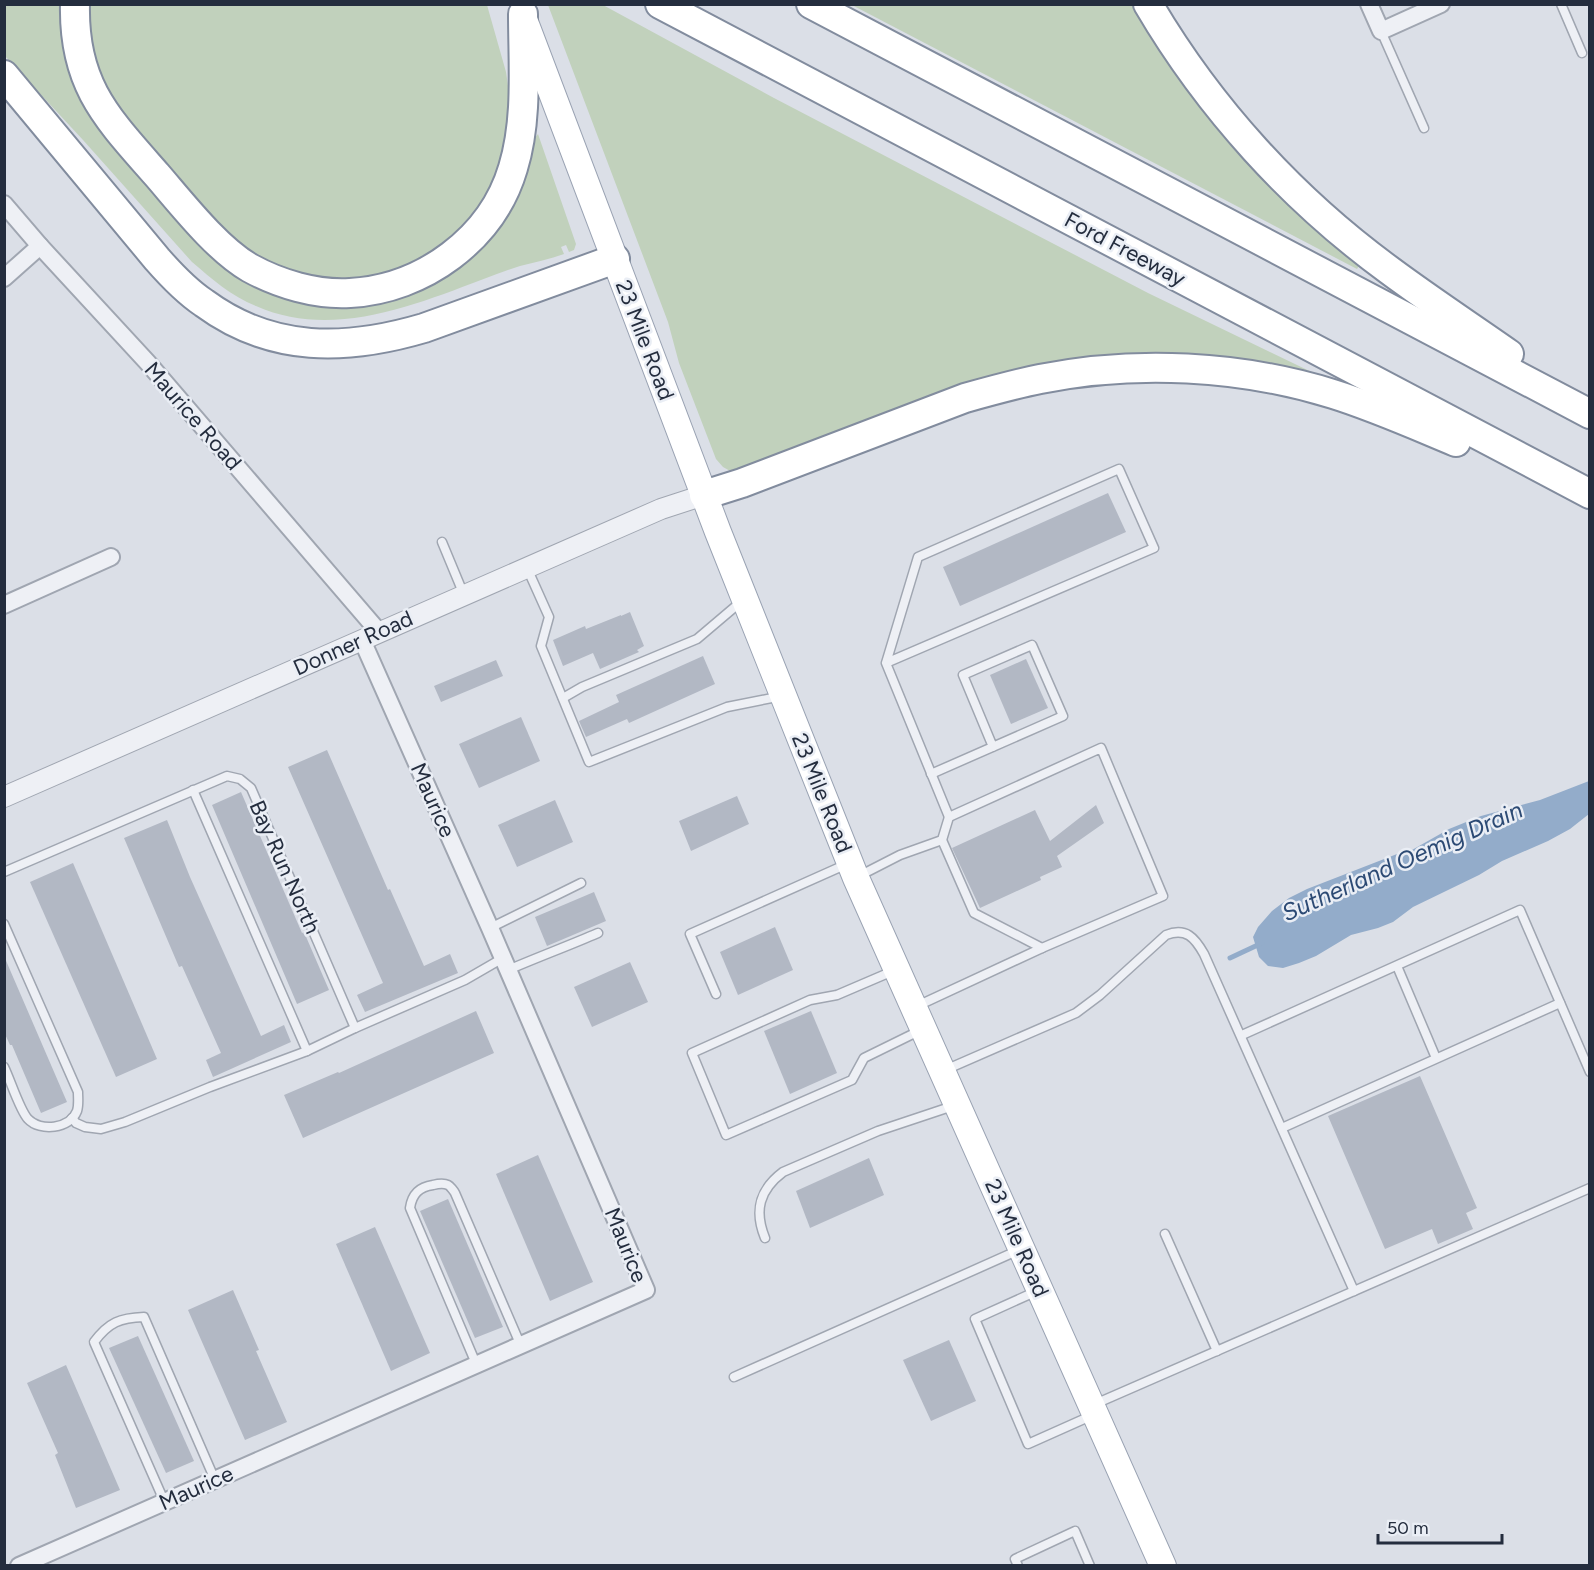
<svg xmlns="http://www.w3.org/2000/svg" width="1594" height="1570" viewBox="0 0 1594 1570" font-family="Figtree,sans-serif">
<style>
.green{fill:#c1d1bc}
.water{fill:#93acca}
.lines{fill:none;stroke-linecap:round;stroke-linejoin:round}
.stream{stroke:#93acca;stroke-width:5}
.building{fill:#b2b8c4}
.service-casing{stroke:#a0a6b1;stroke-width:11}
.minor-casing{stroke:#a0a6b1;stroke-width:20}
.tertiary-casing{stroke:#a0a6b1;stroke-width:22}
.primary-casing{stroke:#9aa3b3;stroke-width:28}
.motorway-casing{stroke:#828c9e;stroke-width:32}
.service{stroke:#eef0f5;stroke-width:8}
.minor{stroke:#eef0f5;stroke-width:16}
.tertiary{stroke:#eef0f5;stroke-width:20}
.primary{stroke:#fff;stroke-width:26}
.motorway{stroke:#fff;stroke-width:28}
.labels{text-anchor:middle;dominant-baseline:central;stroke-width:5;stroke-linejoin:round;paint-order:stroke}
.street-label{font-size:22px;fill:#242d3e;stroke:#eaeef5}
.water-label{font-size:24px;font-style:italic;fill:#2c4a74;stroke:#eaeef5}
</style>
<rect width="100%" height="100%" fill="#dbdfe7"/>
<g class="green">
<path d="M4,5H67L71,57L259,281L421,283L538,134L576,244L574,250L569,252L566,245L561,247L564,254C550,259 535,262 520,266C507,270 494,275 481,280C410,307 330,339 256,306C231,296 212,279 192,262L83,140L5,56Z"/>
<path d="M86,5H487L506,72L510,99L506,145L499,169L490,191L478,210L464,228L432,254L393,273L350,280L325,279L301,275L257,258L220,227L107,95L89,47Z"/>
<path d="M548,5H603L774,98L1148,293L1324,378L1127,357L732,472L723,467L716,459L679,363L668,322Z"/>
<path d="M852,5H1135L1360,264L1357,269Z"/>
</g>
<path class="water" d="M1589,781V814L1570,829L1548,841L1502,861L1479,875L1413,907L1393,922L1378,928L1351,935L1316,956L1299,963L1283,968L1268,966L1259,957L1253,937L1258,927L1272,911L1289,898L1307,889L1397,854L1412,850L1449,829L1481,816L1540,800Z"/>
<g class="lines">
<path class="stream" d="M1230,958L1262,943"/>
</g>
<g class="building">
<path d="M1108,493L1126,532L960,606L943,567Z"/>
<path d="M630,612L644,646L637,650L639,652L600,669L593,653L563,666L553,640L585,626L586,629L621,615V616Z"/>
<path d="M703,656L715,684L629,723L627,719L586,737L579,721L619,702L616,695Z"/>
<path d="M1026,659L1048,708L1011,724L990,675Z"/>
<path d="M496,660L503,676L441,702L434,686Z"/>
<path d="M521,717L540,761L479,788L459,744Z"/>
<path d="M327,750L388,890L390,889L424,966L450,954L458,973L365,1012L357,995L383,983L288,767Z"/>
<path d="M241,792L302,933L304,932L329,990L297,1004L212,805Z"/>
<path d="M737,796L749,824L691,851L679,821Z"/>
<path d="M555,800L573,842L517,867L498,825Z"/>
<path d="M1096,805L1104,823L1057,856L1062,867L1040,877L1041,880L980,908L952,848L1035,810L1050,841Z"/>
<path d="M167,820L190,877L261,1036L284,1025L291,1042L213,1077L206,1060L221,1053L182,966L179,967L124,838Z"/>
<path d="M73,863L157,1059L116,1077L30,882Z"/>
<path d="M594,892L606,921L547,946L535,917Z"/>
<path d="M775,927L793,970L738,995L720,952Z"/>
<path d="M4,956L67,1102L41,1113L12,1045H10L4,1032Z"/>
<path d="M630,962L648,1002L592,1027L574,987Z"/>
<path d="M476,1011L494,1053L303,1138L284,1095L338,1072L339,1073Z"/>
<path d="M811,1011L837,1073L790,1094L764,1031Z"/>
<path d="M1420,1076L1477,1208L1466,1213L1473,1229L1438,1244L1432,1229L1385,1249L1328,1116Z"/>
<path d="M538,1155L593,1282L550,1301L496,1174Z"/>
<path d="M869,1158L884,1195L810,1228L796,1191Z"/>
<path d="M448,1199L503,1327L475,1338L420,1211Z"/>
<path d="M375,1227L430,1353L391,1371L336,1244Z"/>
<path d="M233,1290L259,1350L256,1351L287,1422L245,1440L188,1310Z"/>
<path d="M138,1336L194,1461L166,1473L109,1348Z"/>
<path d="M949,1340L976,1401L931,1421L903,1360Z"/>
<path d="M66,1365L120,1490L76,1508L55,1455L58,1453L27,1383Z"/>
</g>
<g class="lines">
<g class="service-casing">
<g id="service">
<path d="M1561,4L1582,53"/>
<path d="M1381,31L1424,128"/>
<path d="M442,542L464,595"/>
<path d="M527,568L549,617L541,646L589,762L727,707L782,696"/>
<path d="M886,663L1154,548L1119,469L918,557L886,663L949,817"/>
<path d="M563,698L582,687L697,639L743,600"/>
<path d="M931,774L1063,716L1032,645L963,675L993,747"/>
<path d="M193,790L307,1051"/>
<path d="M942,840L974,913L1042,948"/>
<path d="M4,872L227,776L240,779L251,788L355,1028"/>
<path d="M859,876L900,855L942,840L949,817L1101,748L1163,896L1042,948L915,1007"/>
<path d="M4,924L78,1092C78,1098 79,1105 77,1111C70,1129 40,1132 28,1119C20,1111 10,1079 4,1067"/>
<path d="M490,928L581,883"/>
<path d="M1397,966L1436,1058"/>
<path d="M508,970C538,957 568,946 598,933"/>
<path d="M893,971L837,995L810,1000L692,1053L726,1135L852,1080L864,1058L921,1030"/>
<path d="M716,994L690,934L847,864"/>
<path d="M1242,1035L1520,910L1590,1072"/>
<path d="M945,1070L1076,1013L1100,995L1166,935C1186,927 1195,938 1204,954L1354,1291"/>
<path d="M72,1118L76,1123L85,1127L101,1129L125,1122L210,1087L307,1051L355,1028L465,980L503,958"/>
<path d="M1282,1128L1560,1003"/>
<path d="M1165,1234L1217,1351"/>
<path d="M765,1238C754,1211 759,1190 783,1172L878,1131L956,1105"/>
<path d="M1037,1291L975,1319L1028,1444L1093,1415"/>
<path d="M477,1366L410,1208C412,1194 419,1187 433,1185C437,1184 444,1183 448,1185C450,1186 454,1191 455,1193L521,1346"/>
<path d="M734,1377L1019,1250"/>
<path d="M1095,1404L1590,1188"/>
<path d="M165,1503L94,1342C109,1322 120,1318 144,1317L215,1480"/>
<path d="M1018,1566L1015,1559L1075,1531L1090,1566"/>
</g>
</g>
<g class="minor-casing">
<g id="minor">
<path d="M1369,4L1381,31L1441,4"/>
<path d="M4,204L40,246L148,363L379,632"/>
<path d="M4,278L40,246"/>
<path d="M4,605L111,557"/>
<path d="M19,1566L646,1290L490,928L362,640"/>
</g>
</g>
<g class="tertiary-casing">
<path id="tertiary" d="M4,797L661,509L704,495"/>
</g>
<g class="primary-casing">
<path id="primary" d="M525,22L718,532L856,878L1163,1566"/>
</g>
<g class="motorway-casing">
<g id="motorway">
<path d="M75,4C73,85 107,118 157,175C182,204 217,249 250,268C279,284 316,295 350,293C423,289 492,239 513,168C528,119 523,65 523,14"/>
<path d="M660,4L1590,494"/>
<path d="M811,4L1590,414"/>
<path d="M1148,4C1209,108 1292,199 1389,270C1428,299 1469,326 1509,354"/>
<path d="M4,75L157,259C171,275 186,291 204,303C272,353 346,351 424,328L615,259"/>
<path d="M704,495L742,483L965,398C990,391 1015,384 1040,379C1135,360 1240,365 1333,394C1375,407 1415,425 1456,442"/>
</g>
</g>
<use href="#service" class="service"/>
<use href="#minor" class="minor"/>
<use href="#tertiary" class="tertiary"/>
<use href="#primary" class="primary"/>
<use href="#motorway" class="motorway"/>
</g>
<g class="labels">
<g class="street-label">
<text transform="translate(1125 249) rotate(28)">Ford Freeway</text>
<text transform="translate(645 340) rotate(69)">23 Mile Road</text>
<text transform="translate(193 416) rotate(49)">Maurice Road</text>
<text transform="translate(353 643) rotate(-24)">Donner Road</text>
<text transform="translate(822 793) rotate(68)">23 Mile Road</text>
<text transform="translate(433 800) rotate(66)">Maurice</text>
<text transform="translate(285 867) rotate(66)">Bay Run North</text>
<text transform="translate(1017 1238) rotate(66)">23 Mile Road</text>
<text transform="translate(626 1245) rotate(68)">Maurice</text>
<text transform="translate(196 1488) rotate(-24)">Maurice</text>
</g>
<g class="water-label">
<text transform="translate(1402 861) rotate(-24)">Sutherland Oemig Drain</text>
</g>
</g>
<rect width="1594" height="1570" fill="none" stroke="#242d3e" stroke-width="12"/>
<path d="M1378 1534v9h124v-9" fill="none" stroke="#242d3e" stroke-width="3"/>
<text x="1387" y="1534" font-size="18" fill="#242d3e" stroke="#eaeef5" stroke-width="4.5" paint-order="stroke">50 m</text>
</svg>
